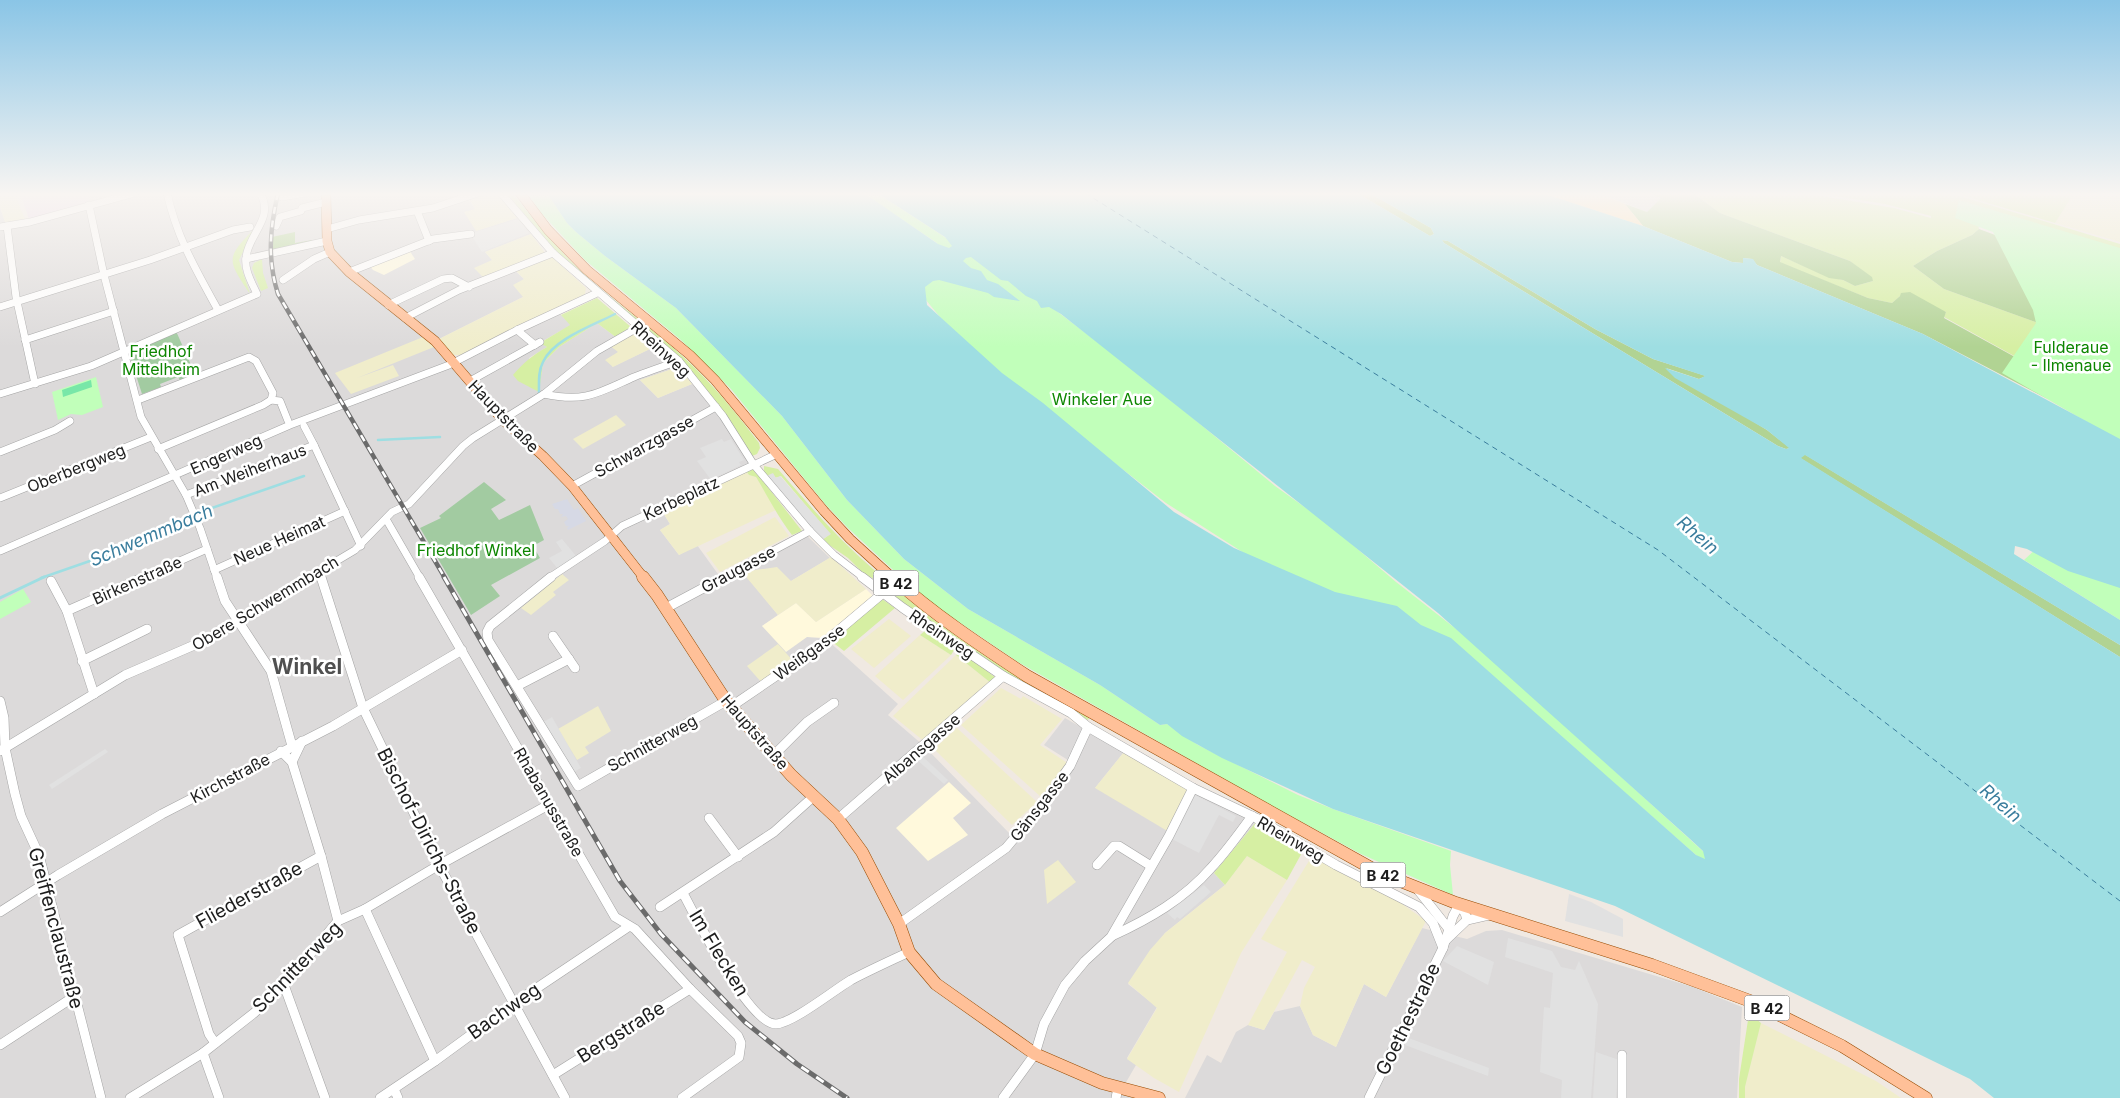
<svg xmlns="http://www.w3.org/2000/svg" width="2120" height="1098" viewBox="0 0 2120 1098" font-family="Inter,sans-serif">
<style>
.residential{fill:#dcdada}
.industrial{fill:#e9d3e9}
.education{fill:#fff9dc}
.farmland{fill:#f0edcb}
.grass{fill:#d6efa3}
.forest{fill:#b1d393}
.sand{fill:#ffe1b1}
.cemetery{fill:#a2cba1}
.park{fill:#c1ffba}
.pitch{fill:#78e7a8}
.parking{fill:#e1e1e1}
.plaza{fill:#d6d9e5}
.water{fill:#9edee2;fill-rule:evenodd}
.lines{fill:none;stroke-linecap:round;stroke-linejoin:round}
.stream-far1{stroke:#9edee2;stroke-width:2.5}
.stream{stroke:#9edee2;stroke-width:3}
.ferry{stroke:#3a7d9d;stroke-width:1;stroke-dasharray:5.5 4.5;stroke-linecap:butt}
.minor-far1-casing{stroke:#a4a4a4;stroke-width:8}
.minor-casing{stroke:#a4a4a4;stroke-width:10}
.major-far1-casing{stroke:#974a00;stroke-width:10}
.major-casing{stroke:#974a00;stroke-width:13}
.minor-far1{stroke:#fff;stroke-width:7}
.minor{stroke:#fff;stroke-width:9}
.major-far1{stroke:#ffc098;stroke-width:9}
.major{stroke:#ffc098;stroke-width:12}
.rail-far1-casing{stroke:#6b6b6b;stroke-width:4.5}
.rail-casing{stroke:#6b6b6b;stroke-width:5}
.rail-far1{stroke:#fff;stroke-width:2.5;stroke-dasharray:7;stroke-linecap:butt}
.rail{stroke:#fff;stroke-width:3;stroke-dasharray:9;stroke-linecap:butt}
.labels{text-anchor:middle;dominant-baseline:central;stroke-width:5;stroke-linejoin:round;paint-order:stroke}
.shield{fill:#fff;stroke:#616161;stroke-width:1}
.shield-label{font-size:15px;font-weight:bold;fill:#1d1d1d}
.park-label{font-size:16px;fill:#0d8601;stroke:#fff}
.street-label{font-size:16px;fill:#1d1d1d;stroke:#fff}
.water-label{font-size:18px;font-style:italic;fill:#3a7d9d;stroke:#fff}
.near-street-label{font-size:19px;fill:#1d1d1d;stroke:#fff}
.district-label{font-size:21px;font-weight:bold;fill:#505050;stroke:#fff}
</style>
<rect width="100%" height="100%" fill="#f0e9e2"/>
<g class="residential">
<path d="M91,193H476L467,197L475,209L476,231L517,218L531,234L485,252L492,260L512,268L524,279L523,297L435,341L454,363L557,311L571,325L541,342L547,347L529,358L538,392L543,363L559,347L597,323L617,338L618,352L612,367L654,347L678,367L640,380L658,398L692,384L717,411L753,468L662,511L670,524L660,530L679,555L697,545L718,574L802,531L830,558L791,581L743,572L778,615L762,626L807,637L825,638L898,704L888,715L923,745L1012,836L1071,762L1044,745L1065,718L1124,752L1095,788L1190,790L1257,821L1214,873L1225,885L1165,933L1128,984L1157,1007L1127,1058L1136,1065L1125,1084L1156,1098H0V208L6,224L89,205L88,194Z"/>
<path d="M1599,193H1647L1661,198L1647,212Z"/>
<path d="M1422,928L1467,939L1486,931L1502,930L1693,987L1742,1007L1737,1098H1185L1207,1055L1221,1063L1236,1032L1248,1025L1264,1030L1274,1012L1300,1006L1313,1035L1336,1047L1364,984L1386,997Z"/>
</g>
<path class="industrial" d="M20,193H91L88,194L89,205L30,222Z"/>
<g class="education">
<path d="M409,250L415,259L384,275L373,270L369,265Z"/>
<path d="M866,589L874,597L825,638L807,637L786,652L762,626L796,603L816,622Z"/>
<path d="M949,782L971,803L953,818L968,835L928,861L896,828Z"/>
</g>
<g class="farmland">
<path d="M0,193H14L26,221L5,222L0,207Z"/>
<path d="M483,193H497L517,218L476,231L464,212L475,209L469,198Z"/>
<path d="M2074,193H2120V242L2055,223Z"/>
<path d="M531,234L545,253L485,279L474,268L492,260L485,252Z"/>
<path d="M549,257H552L586,288L585,294L461,355H451L439,339L523,297L513,285L524,279L516,271Z"/>
<path d="M636,331L654,347L613,367L605,360L618,352L609,345Z"/>
<path d="M423,337L434,347L357,378L393,365L399,376L351,394L335,373Z"/>
<path d="M678,367L692,384L658,398L640,380Z"/>
<path d="M616,415L626,425L583,449L573,439Z"/>
<path d="M746,471L749,475L756,477L776,510L679,555L660,530L670,524L662,511Z"/>
<path d="M775,517L789,536L720,572L706,553Z"/>
<path d="M831,557L866,589L816,622L796,603L778,615L742,572L777,567L791,581Z"/>
<path d="M562,574L569,580L553,592L556,595L531,615L521,608Z"/>
<path d="M889,619L911,636L874,668L851,649Z"/>
<path d="M920,635L951,655L903,700L875,676Z"/>
<path d="M778,644L794,662L762,683L747,666Z"/>
<path d="M956,655L991,683L925,742L893,716Z"/>
<path d="M1001,688L1021,699L1023,696L1062,719L1040,745L1069,764L1041,797L961,725Z"/>
<path d="M598,706L611,731L585,747L589,753L577,760L558,729Z"/>
<path d="M957,728L1037,802L1012,825L934,749Z"/>
<path d="M1124,752L1190,790L1169,832L1095,788Z"/>
<path d="M1247,856L1287,880L1241,953L1179,1092L1154,1078L1127,1059L1157,1008L1128,983L1150,950L1165,933L1225,885Z"/>
<path d="M1312,856L1398,901L1426,921L1386,997L1364,984L1336,1047L1313,1035L1300,1006L1304,988L1315,967L1302,960L1264,1030L1248,1025L1287,952L1261,939Z"/>
<path d="M1058,860L1076,882L1047,904L1044,870Z"/>
<path d="M1761,1023L1876,1081L1901,1098H1745V1087Z"/>
</g>
<g class="grass">
<path d="M505,193H513C538,226 564,257 595,284C629,313 666,339 697,370C720,393 739,417 759,443L760,448L757,454L752,456L724,412L679,358L554,250Z"/>
<path d="M1693,193H1804L1894,208L1931,218V216L1885,204L1817,193H1950L2120,244V250L1974,206L1979,229L1972,235L1937,251L1913,266L1944,289L2066,333L2120,415L1944,317L1946,312L1900,296L1892,303L1868,298L1780,263L1781,256L1829,277L1843,280L1855,286L1873,281L1850,261L1720,213Z"/>
<path d="M1954,193H2074L2055,223Z"/>
<path d="M255,228L239,260L250,294C227,259 225,259 255,228Z"/>
<path d="M262,259L263,273L268,288L261,291L252,268L254,263Z"/>
<path d="M597,298L631,327V329L617,338L597,323L559,347L543,363L539,392L518,381L513,375C523,363 533,355 547,347L540,343L570,325L561,315Z"/>
<path d="M764,466L778,469C808,504 838,539 873,569C938,629 1012,676 1089,718L1088,720L1016,680L904,604L871,577H867L848,558L822,540L830,534L781,476C775,479 769,478 764,473Z"/>
<path d="M753,468L802,531L792,535C778,517 768,497 756,477L749,475L746,471Z"/>
<path d="M882,599L895,608L844,651L831,641Z"/>
<path d="M926,630L956,647L951,655L920,635Z"/>
<path d="M961,651L996,678L991,683L956,655Z"/>
<path d="M1257,821L1304,849L1287,880L1247,856L1225,885L1214,873Z"/>
<path d="M1750,1018H1755L1761,1023L1745,1087V1098H1739V1079L1748,1020Z"/>
</g>
<g class="forest">
<path d="M1357,193H1369L1431,228L1434,234L1430,236Z"/>
<path d="M1647,193H1693L1720,213L1850,261L1872,277L1873,281L1855,286L1843,280L1829,278L1781,256L1780,262L1868,298L1892,303L1900,296L1901,293L1910,292L1946,312L1944,318L2120,415L2046,398L1923,334L1757,265L1752,259L1743,258V263L1732,262L1643,226L1625,204L1647,212L1661,198Z"/>
<path d="M1979,229L2006,239L2066,333L1944,289L1913,266L1937,251L1972,235Z"/>
<path d="M295,232V243L312,240V242L272,251V237Z"/>
<path d="M1442,240L1448,241L1595,329L1653,359L1706,376L1699,379L1666,368L1767,430L1790,448L1786,449L1778,446L1444,243Z"/>
<path d="M1804,454L2120,645V657L1800,458Z"/>
</g>
<path class="sand" d="M1542,193H1599L1625,204L1643,226Z"/>
<g class="cemetery">
<path d="M176,331L195,374L180,380L178,377L160,384L161,387L142,394L129,353Z"/>
<path d="M484,482L506,500L491,509L499,520L530,505L544,540L533,546L540,558L491,585L500,596L471,615L420,528L441,518L439,516Z"/>
</g>
<g class="park">
<path d="M527,193H547L567,223L576,232L605,256L676,308L782,416L847,500L904,559L968,609L1100,685L1160,725L1167,724L1198,745L1298,795L1333,809L1451,851L1450,865L1453,895L1361,854L1265,802L1018,662L937,607L905,581L848,528L826,505L731,389L681,340L585,260L543,215Z"/>
<path d="M863,193H877L1046,303L1137,372L1275,486L1327,523L1396,582L1474,643L1717,864L1712,869L1519,700L1244,553L1166,503L1009,381L949,328L921,294L927,281L937,243Z"/>
<path d="M1959,200L2120,248V441L2002,373L2036,323L2033,310L1993,232L1955,218Z"/>
<path d="M96,377L103,407L82,415L71,414L58,420L52,392Z"/>
<path d="M2120,470V620L2024,560Z"/>
<path d="M23,589L31,602L0,619V602Z"/>
</g>
<path class="pitch" d="M91,380L92,387L63,397L62,390Z"/>
<g class="parking">
<path d="M518,219L529,233L482,252L471,235L475,232Z"/>
<path d="M722,439L724,442L731,439L744,460L739,462L741,465L711,480L697,461L706,457L700,448Z"/>
<path d="M773,473L776,478L780,476L831,534L820,541L764,477Z"/>
<path d="M562,539L576,556L558,569L549,558L562,551L556,542Z"/>
<path d="M552,717L581,768L570,774L540,724Z"/>
<path d="M105,749L108,752L52,789L49,785Z"/>
<path d="M920,754L948,780L944,784L915,758Z"/>
<path d="M1195,795L1236,816L1233,822L1219,815L1199,853L1170,838Z"/>
<path d="M1204,885L1211,892L1180,919L1177,917L1175,920L1167,913Z"/>
<path d="M1569,894L1591,902L1623,919V937L1565,921Z"/>
<path d="M1508,938L1552,951L1561,967L1575,970L1579,961L1598,1004L1591,1098H1561L1562,1080L1540,1072L1544,1007L1550,1008L1553,973L1505,957Z"/>
<path d="M1457,946L1494,962L1488,985L1443,961Z"/>
<path d="M1406,1037L1489,1068L1488,1076L1405,1045Z"/>
<path d="M1596,1052L1619,1060L1616,1098H1593Z"/>
</g>
<path class="plaza" d="M567,499L574,510L578,508L586,521L568,530L567,528L569,526H566L564,522L568,519L566,516L561,517L563,514H560L558,509H555L552,504Z"/>
<path class="water" d="M547,193H864L938,244L949,248L952,246L945,237L877,193H1357L1430,236L1434,234L1431,228L1369,193H1542L1643,226L1732,262L1743,263V258L1753,259L1757,265L1923,334L2120,439V588L2068,571L2027,549L2015,546L2014,554L2120,620V645L1805,455L1801,458L2120,657V1098H1994L1970,1079L1615,906L1333,809L1222,758L1182,736L1167,724L1160,725L1100,685L968,609L904,559L847,500L782,416L676,308L605,256L576,232L567,223ZM1442,240L1448,241L1595,329L1653,359L1705,376L1699,379L1665,368L1675,378L1767,430L1789,448L1786,449L1778,446L1444,243ZM971,257L1001,280L1008,281L1026,296L1037,301L1041,308L1049,307L1061,314L1438,613L1690,839L1703,851L1705,859L1696,855L1451,638L1421,625L1397,606L1335,592L1234,548L1174,512L1043,403L1002,373L927,305L925,287L933,281L939,280L988,293L994,297L1020,301L998,284L987,280L981,271L971,268L963,261L966,258Z"/>
<g class="lines">
<g class="stream-far1">
<path d="M539,393C539,383 538,371 543,362C553,339 594,325 615,314"/>
<path d="M378,440L440,437"/>
<path d="M41,578L133,546L158,535L186,517L304,476"/>
</g>
<path class="stream" d="M0,598L44,577"/>
<path class="ferry" d="M1085,193L1658,550L2120,901"/>
<g class="minor-far1-casing">
<g id="minor-far1">
<path d="M167,193C177,238 196,270 218,310"/>
<path d="M501,193L553,253L679,361L723,416L754,465L810,531L834,555L864,578"/>
<path d="M282,197L305,193"/>
<path d="M89,205L104,275L141,417L186,495L200,528L217,578"/>
<path d="M417,211L429,241"/>
<path d="M7,226L16,297L35,384"/>
<path d="M276,226L280,217L301,211L302,208L326,202"/>
<path d="M0,227L30,222L135,193"/>
<path d="M327,229L359,220L433,208L478,193"/>
<path d="M246,259L327,241"/>
<path d="M349,272L433,239L471,234"/>
<path d="M283,280L314,259L330,252"/>
<path d="M388,305L443,279L452,278L469,287"/>
<path d="M0,307L150,260L233,230L250,227"/>
<path d="M405,318L459,290L553,253"/>
<path d="M517,330L535,345"/>
<path d="M25,340L114,311"/>
<path d="M470,381L540,342"/>
<path d="M0,394L91,366L257,294C252,283 244,270 246,257C249,233 275,218 260,193"/>
<path d="M544,394C585,403 598,393 634,377C649,371 664,366 679,361"/>
<path d="M138,400L249,357L256,361L273,393L271,400L263,405L158,449"/>
<path d="M271,400L280,401L288,421"/>
<path d="M304,426L314,445"/>
<path d="M0,452L55,430L70,421"/>
<path d="M572,486L716,407"/>
<path d="M186,495L314,445L361,546"/>
<path d="M0,498L151,437"/>
<path d="M386,519L420,578"/>
<path d="M0,551L290,425L449,365L517,330L597,293"/>
<path d="M214,570L345,511"/>
<path d="M319,572L321,578"/>
<path d="M141,578L207,549"/>
<path d="M308,578L355,550L392,512L409,504L463,446L473,438L544,394L597,351L639,327"/>
<path d="M549,578L605,541L622,526L777,454"/>
<path d="M722,578L810,531"/>
</g>
</g>
<g class="minor-casing">
<g id="minor">
<path d="M217,577L225,601L271,671L292,746"/>
<path d="M321,577L363,708L439,865L565,1098"/>
<path d="M419,577L615,917L635,929L690,989L738,1036L741,1043L739,1057L682,1098"/>
<path d="M551,577L490,626L487,632L488,640L578,786L726,701"/>
<path d="M862,577L903,608L1003,676L1071,713L1088,727L1193,788L1256,818L1336,865L1419,907L1433,923L1443,948"/>
<path d="M51,581L67,611L94,694"/>
<path d="M666,608L724,577"/>
<path d="M67,611L144,577"/>
<path d="M553,636L575,668"/>
<path d="M82,661L147,629"/>
<path d="M517,686L569,659"/>
<path d="M0,701L4,718L5,748L15,794L21,816L39,855L101,1098"/>
<path d="M732,706L820,646L883,593"/>
<path d="M0,751L125,675L206,640L311,577"/>
<path d="M281,751L292,762L321,856L338,921"/>
<path d="M774,755L807,722L834,703"/>
<path d="M292,762L302,741"/>
<path d="M709,818L738,857"/>
<path d="M838,819L1003,676"/>
<path d="M1097,865L1114,846H1119L1151,866"/>
<path d="M1418,890L1448,928"/>
<path d="M683,893C695,916 750,1025 776,1024C793,1023 834,990 851,980C870,970 890,961 909,952"/>
<path d="M660,907L774,832L813,797"/>
<path d="M365,909L435,1061"/>
<path d="M0,912L58,875L162,814L333,726L462,650"/>
<path d="M899,924L1006,848L1040,808L1070,766L1088,727"/>
<path d="M1112,936C1149,919 1184,899 1211,868C1226,852 1239,834 1252,816"/>
<path d="M1446,940L1467,920L1489,915"/>
<path d="M284,985L325,1098"/>
<path d="M215,1043L209,1034L178,935L321,856"/>
<path d="M0,1045L75,996"/>
<path d="M203,1053L219,1098"/>
<path d="M1622,1055V1098"/>
<path d="M553,1075L690,989"/>
<path d="M394,1089L398,1098"/>
<path d="M130,1098L203,1053L254,1013L284,985L338,921L365,909L439,865L550,804"/>
<path d="M380,1098L435,1061L513,1004L628,927"/>
<path d="M1003,1098L1035,1054L1044,1024L1065,985L1085,961L1111,937L1169,836L1193,788"/>
<path d="M1116,1098L1118,1087"/>
<path d="M1369,1098L1443,948L1453,916L1459,905L1465,913L1467,920"/>
</g>
</g>
<g class="major-far1-casing">
<g id="major-far1">
<path d="M326,193L327,241L330,252L349,272L435,341L502,419L543,456L572,486L644,578"/>
<path d="M520,193L548,230L587,270L690,355L715,380L824,511L850,539L893,578"/>
</g>
</g>
<g class="major-casing">
<g id="major">
<path d="M643,577L657,595L726,701L791,775L838,819L862,852L899,924L909,952L936,984L1035,1054L1102,1083L1159,1098"/>
<path d="M892,577C933,614 980,645 1027,676L1380,873L1456,903L1652,965L1753,1002L1842,1046L1926,1098"/>
</g>
</g>
<use href="#minor-far1" class="minor-far1"/>
<use href="#minor" class="minor"/>
<use href="#major-far1" class="major-far1"/>
<use href="#major" class="major"/>
<g class="rail-far1-casing">
<path id="rail-far1" d="M278,193C270,228 267,259 278,294L445,578"/>
</g>
<g class="rail-casing">
<path id="rail" d="M444,577L620,881L661,934L745,1022L797,1064L847,1098"/>
</g>
<use href="#rail-far1" class="rail-far1"/>
<use href="#rail" class="rail"/>
</g>
<linearGradient id="sky" x2="0" y2="1"><stop stop-color="#8ac5e6"/><stop offset="0.56" stop-color="#f8f5f2"/><stop offset="1" stop-color="#f8f5f2" stop-opacity="0"/></linearGradient>
<rect width="2120" height="347" fill="url(#sky)"/>
<g class="labels">
<g class="shield">
<rect x="873.5" y="570.5" width="45" height="25" rx="4"/>
<rect x="1360.5" y="862.5" width="45" height="25" rx="4"/>
<rect x="1744.5" y="995.5" width="45" height="25" rx="4"/>
</g>
<g class="shield-label">
<text x="896" y="583">B 42</text>
<text x="1383" y="875">B 42</text>
<text x="1767" y="1008">B 42</text>
</g>
<g class="park-label">
<text x="2071" y="347">Fulderaue<tspan x="2071" dy="18">- Ilmenaue</tspan></text>
<text x="161" y="351">Friedhof<tspan x="161" dy="18">Mittelheim</tspan></text>
<text x="1102" y="399">Winkeler Aue</text>
<text x="476" y="550">Friedhof Winkel</text>
</g>
<g class="street-label">
<text transform="translate(661 349) rotate(43)">Rheinweg</text>
<text transform="translate(504 416) rotate(46)">Hauptstraße</text>
<text transform="translate(644 446) rotate(-29)">Schwarzgasse</text>
<text transform="translate(226 454) rotate(-24)">Engerweg</text>
<text transform="translate(76 468) rotate(-22)">Oberbergweg</text>
<text transform="translate(250 470) rotate(-21)">Am Weiherhaus</text>
<text transform="translate(681 498) rotate(-25)">Kerbeplatz</text>
<text transform="translate(279 540) rotate(-24)">Neue Heimat</text>
<text transform="translate(738 569) rotate(-28)">Graugasse</text>
<text transform="translate(137 580) rotate(-24)">Birkenstraße</text>
<text transform="translate(265 603) rotate(-31)">Obere Schwemmbach</text>
<text transform="translate(942 634) rotate(34)">Rheinweg</text>
<text transform="translate(809 652) rotate(-36)">Weißgasse</text>
<text transform="translate(755 732) rotate(49)">Hauptstraße</text>
<text transform="translate(652 743) rotate(-29)">Schnitterweg</text>
<text transform="translate(921 748) rotate(-41)">Albansgasse</text>
<text transform="translate(230 778) rotate(-28)">Kirchstraße</text>
<text transform="translate(549 802) rotate(60)">Rhabanusstraße</text>
<text transform="translate(1039 806) rotate(-52)">Gänsgasse</text>
<text transform="translate(1291 839) rotate(30)">Rheinweg</text>
</g>
<g class="water-label">
<text transform="translate(151 535) rotate(-23)">Schwemmbach</text>
<text transform="translate(1698 535) rotate(41)">Rhein</text>
<text transform="translate(2001 803) rotate(41)">Rhein</text>
</g>
<g class="near-street-label">
<text transform="translate(429 841) rotate(63)">Bischof-Dirichs-Straße</text>
<text transform="translate(249 895) rotate(-29)">Fliederstraße</text>
<text transform="translate(56 928) rotate(75)">Greiffenclaustraße</text>
<text transform="translate(719 953) rotate(59)">Im Flecken</text>
<text transform="translate(297 967) rotate(-46)">Schnitterweg</text>
<text transform="translate(504 1011) rotate(-35)">Bachweg</text>
<text transform="translate(1408 1019) rotate(-64)">Goethestraße</text>
<text transform="translate(621 1032) rotate(-32)">Bergstraße</text>
</g>
<g class="district-label">
<text x="307" y="666">Winkel</text>
</g>
</g>
</svg>
